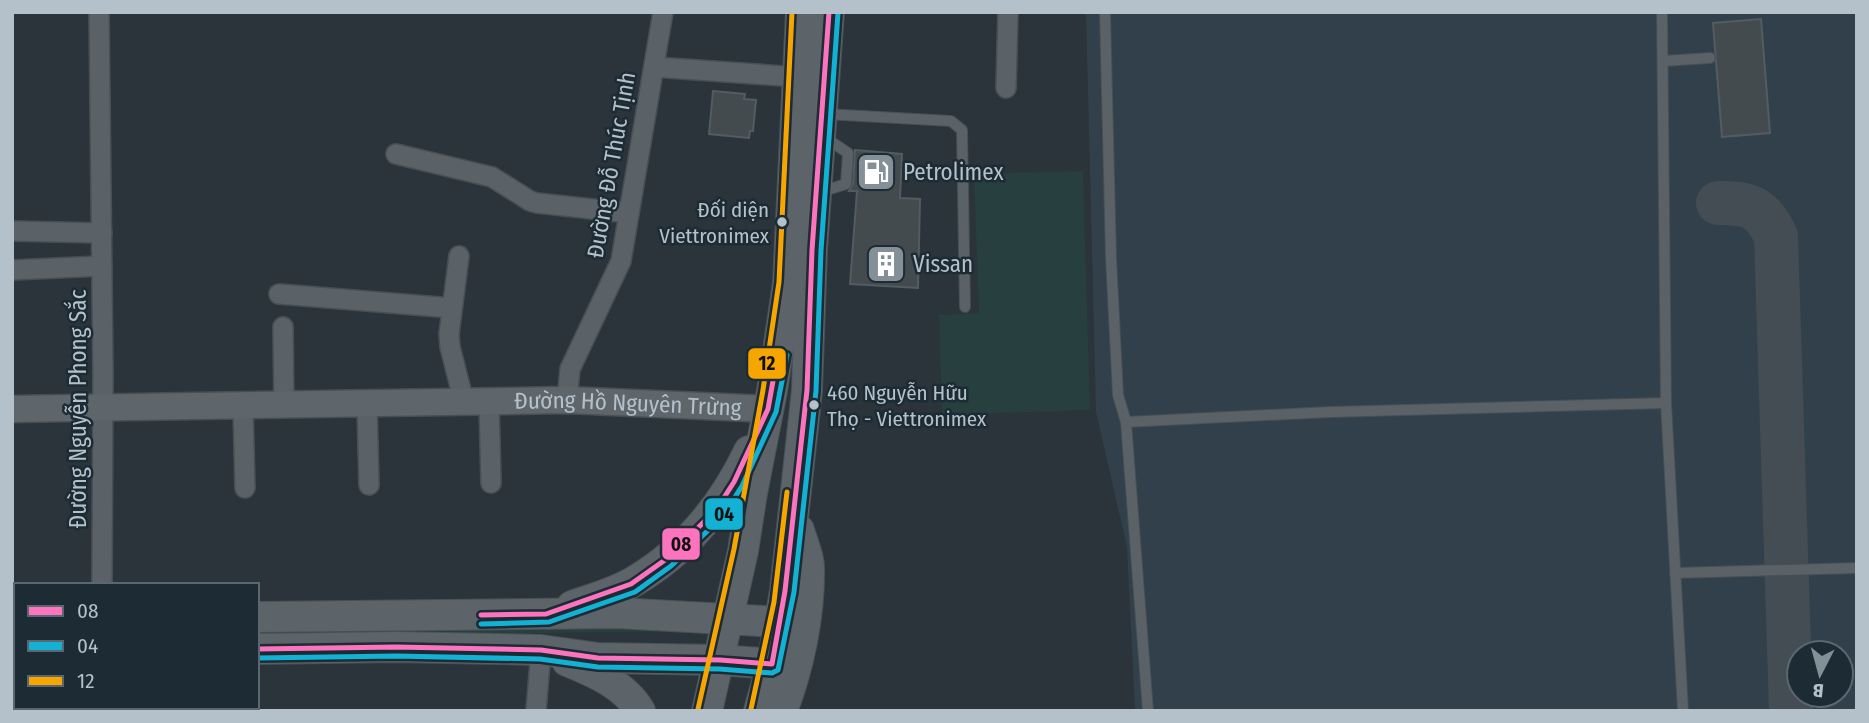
<svg xmlns="http://www.w3.org/2000/svg" width="1869" height="723" viewBox="0 0 1869 723" font-family="'Fira Sans Condensed',sans-serif">
<style>
.airport{fill:#31404a;fill-rule:evenodd}
.green{fill:#273f3e}
.lines{fill:none;stroke-linecap:round;stroke-linejoin:round}
.taxiway{stroke:#444d53;stroke-width:44}
.building{fill:#434b4f;stroke:#525c61;stroke-width:2}
.lane-casing{stroke:#484f54;stroke-width:12}
.street-casing{stroke:#484f54;stroke-width:22}
.secondary-casing{stroke:#484f54;stroke-width:29}
.primary-casing{stroke:#485156;stroke-width:32}
.lane{stroke:#5b6267;stroke-width:10}
.street{stroke:#5b6267;stroke-width:19}
.secondary{stroke:#5e666c;stroke-width:26}
.primary{stroke:#5d6469;stroke-width:30}
.bus-1-casing{stroke:#1d2b35;stroke-width:10}
.bus-2-casing{stroke:#1d2b35;stroke-width:10}
.bus-3-casing{stroke:#1d2b35;stroke-width:10}
.bus-1{stroke:#fc73be;stroke-width:5}
.bus-2{stroke:#13b2d5;stroke-width:5}
.bus-3{stroke:#f7a600;stroke-width:5}
.bus-dot{fill:#b4c1ca;stroke:#1d2b35;stroke-width:2.5}
.labels{text-anchor:middle;dominant-baseline:central;stroke-width:5;stroke-linejoin:round;paint-order:stroke}
.bus-label{font-size:21px;fill:#b4c1ca;stroke:#1d2b35;text-anchor:end}
.street-label{font-size:23px;fill:#b4c1ca;stroke:#1d2b35}
.poi-label{font-size:23px;fill:#b4c1ca;stroke:#1d2b35;text-anchor:start}
.line-badge{stroke:#1d2b35;stroke-width:2.5}
.pale-badge-label{font-size:19px;text-anchor:middle;font-weight:bold;fill:#111}
</style>
<rect width="100%" height="100%" fill="#2a343a"/>
<path class="airport" d="M1086,12H1857V711H1135L1127,547L1096,412ZM1799,653H1841V695H1799Z"/>
<g class="green">
<path d="M1083,171L1090,410L942,415L939,315L979,313L974,174Z"/>
<path d="M610,623L695,631L257,637V630Z"/>
</g>
<g class="lines">
<path class="taxiway" d="M1718,203C1751,203 1761,207 1776,236L1791,711"/>
</g>
<g class="building">
<path d="M1761,19L1770,133L1722,137L1713,23Z"/>
<path d="M713,91L745,94L744,99L756,100L753,131H750L749,138L709,134Z"/>
<path d="M855,150L902,154L900,198L920,199L918,288L850,284L857,191H849L853,184Z"/>
</g>
<g class="lines">
<g class="lane-casing">
<g id="lane">
<path d="M1105,12L1111,258L1118,395L1126,422L1148,711"/>
<path d="M1662,12L1666,403L1683,711"/>
<path d="M1663,61L1710,58"/>
<path d="M825,114L951,121L962,130L965,307"/>
<path d="M820,192L846,184L848,153L824,137"/>
<path d="M1126,422L1330,412L1666,403"/>
<path d="M1675,573L1857,568"/>
</g>
</g>
<g class="street-casing">
<g id="street">
<path d="M99,12L103,373L102,585"/>
<path d="M654,67L798,77"/>
<path d="M1006,88L1008,12"/>
<path d="M396,154L492,177L530,201L537,203L629,213"/>
<path d="M12,231L102,233"/>
<path d="M459,256L449,334L450,347L464,402"/>
<path d="M12,270L102,266"/>
<path d="M279,294L452,308"/>
<path d="M283,327L284,406"/>
<path d="M567,400L570,369L621,261L663,12"/>
<path d="M489,402L491,483"/>
<path d="M367,404L369,485"/>
<path d="M243,407L245,488"/>
<path d="M103,707V711"/>
<path d="M536,711L541,650"/>
</g>
</g>
<g class="secondary-casing">
<g id="secondary">
<path id="s1" d="M12,409L567,400L768,409"/>
</g>
</g>
<g class="primary-casing">
<g id="primary">
<path d="M572,606C591,599 614,593 633,582C686,551 723,506 749,451"/>
<path d="M12,617H16"/>
<path d="M257,617L617,613L780,622"/>
<path d="M257,649L396,647L541,650L598,658L720,660L772,664"/>
<path d="M12,652H16"/>
<path d="M567,661C594,672 625,685 640,711"/>
<path d="M707,711L743,551L752,493L772,391L788,283L801,12"/>
<path d="M759,711L772,664L785,591L807,390L812,250L829,12"/>
<path d="M782,711C799,667 810,614 809,567C809,555 802,542 799,530"/>
</g>
</g>
<use href="#lane" class="lane"/>
<use href="#street" class="street"/>
<use href="#secondary" class="secondary"/>
<use href="#primary" class="primary"/>
<g class="bus-1-casing">
<g id="bus-1">
<path d="M481,615L546,614L631,584L665,560L716,510L734,482L768,409L778,353"/>
<path d="M257,649L396,647L541,650L598,658L720,660L772,664L785,591L807,390L812,250L829,12"/>
</g>
</g>
<g class="bus-2-casing">
<g id="bus-2">
<path d="M481,624L549,622L635,592L671,566L723,516L742,486L776,412L787,355"/>
<path d="M257,658L396,656L540,659L598,667L720,669L772,673L778,670L794,592L816,391L821,250L838,13"/>
</g>
</g>
<g class="bus-3-casing">
<g id="bus-3">
<path d="M698,709L734,549L763,390L779,282L792,12"/>
<path d="M751,709L774,602L787,492"/>
</g>
</g>
<use href="#bus-1" class="bus-1"/>
<use href="#bus-2" class="bus-2"/>
<use href="#bus-3" class="bus-3"/>
</g>
<defs>
<g id="fuel-square" transform="scale(2.0125)"><rect x="-9" y="-9" width="18" height="18" rx="4" fill="#849098" stroke="#1d2b35"/><path d="M-5.5-6h7V0h2V4h1.3V-2.5L3-4.5l.8-.8L6-3V5H2.5V1h-1V6h-7ZM-4.2-4.7v3.2H.2V-4.7Z" fill="#fff"/></g>
<g id="building-square" transform="scale(2.0125)"><rect x="-9" y="-9" width="18" height="18" rx="4" fill="#849098" stroke="#1d2b35"/><path d="M-4-6H4V6H1V3H-1V6H-4ZM-2.5-4.3h1.7v1.8h-1.7ZM.8-4.3h1.7v1.8H.8ZM-2.5-1h1.7V.8h-1.7ZM.8-1h1.7V.8H.8Z" fill="#fff"/></g>
</defs>
<g fill-rule="evenodd">
<use href="#fuel-square" x="876" y="172"/>
<use href="#building-square" x="886" y="264"/>
</g>
<g class="bus-dot">
<circle cx="782" cy="222" r="6"/>
<circle cx="814" cy="405" r="6"/>
</g>
<g class="labels">
<g class="bus-label">
<text x="769" y="210">Đối diện<tspan x="769" dy="26">Viettronimex</tspan></text>
<text x="827" y="393" text-anchor="start">460 Nguyễn Hữu<tspan x="827" dy="26">Thọ - Viettronimex</tspan></text>
</g>
<g class="street-label">
<text transform="translate(611 165) rotate(-80)">Đường Đỗ Thúc Tịnh</text>
<text stroke="none"><textPath href="#s1" startOffset="616">Đường Hồ Nguyên Trừng</textPath></text>
<text transform="translate(78 409) rotate(-90)">Đường Nguyễn Phong Sắc</text>
</g>
<g class="poi-label">
<text x="903" y="172">Petrolimex</text>
<text x="913" y="264">Vissan</text>
</g>
</g>
<g class="line-badge">
<rect x="747" y="347" width="40" height="33" rx="7" fill="#f7a600"/>
<rect x="704" y="497" width="40" height="34" rx="7" fill="#13b2d5"/>
<rect x="661" y="527" width="40" height="34" rx="7" fill="#fc73be"/>
</g>
<g class="pale-badge-label">
<text x="767" y="370">12</text>
<text x="724" y="521">04</text>
<text x="681" y="551">08</text>
</g>
<rect width="1869" height="723" fill="none" stroke="#b4c1ca" stroke-width="28"/>
<rect x="14" y="583" width="245" height="126" fill="#1d2b35" stroke="#596771" stroke-width="2"/>
<rect x="28" y="606" width="35" height="10" fill="#fc73be" stroke="#596771" stroke-width="2"/>
<text x="77" y="618" font-size="21" fill="#b4c1ca">08</text>
<rect x="28" y="641" width="35" height="10" fill="#13b2d5" stroke="#596771" stroke-width="2"/>
<text x="77" y="653" font-size="21" fill="#b4c1ca">04</text>
<rect x="28" y="676" width="35" height="10" fill="#f7a600" stroke="#596771" stroke-width="2"/>
<text x="77" y="688" font-size="21" fill="#b4c1ca">12</text>
<g transform="translate(1820 674) rotate(186)"><circle r="33" fill="#1d2b35" stroke="#596771" stroke-width="2"/>
<path d="M0-5L12 26L0 18L-12 26Z" fill="#849098"/>
<text y="-10" font-size="19" font-weight="bold" text-anchor="middle" fill="#b4c1ca">B</text>
</g>
</svg>
